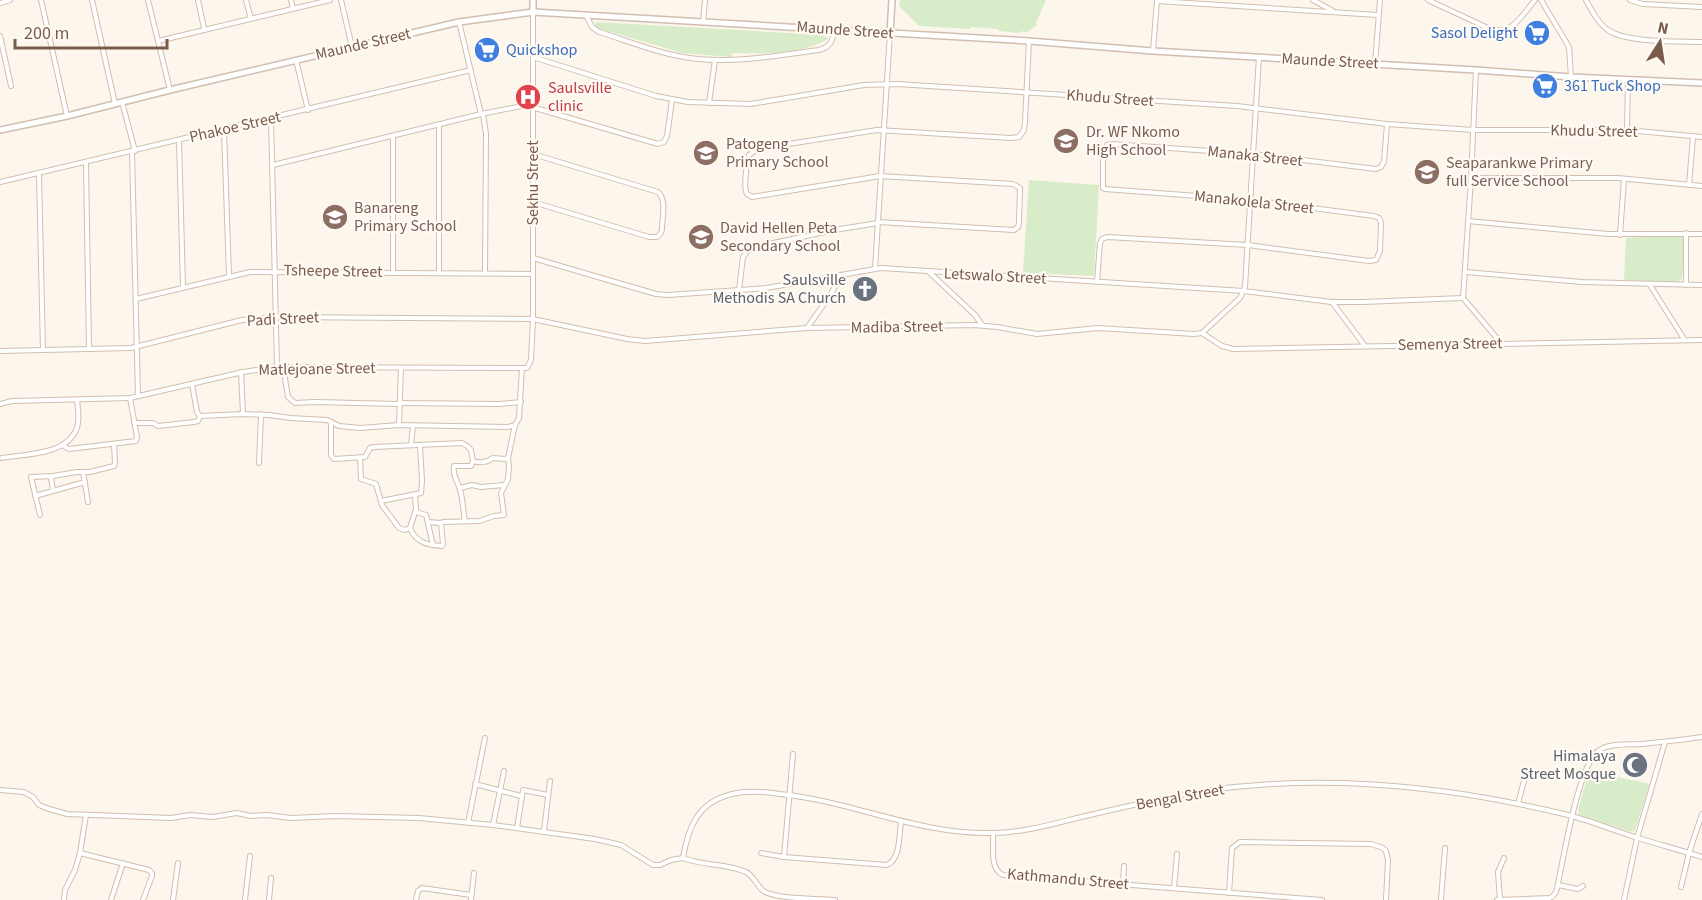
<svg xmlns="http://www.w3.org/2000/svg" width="1702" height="900" viewBox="0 0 1702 900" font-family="'Source Sans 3',sans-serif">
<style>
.green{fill:#d8ecc9}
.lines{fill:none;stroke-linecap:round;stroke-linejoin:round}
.minor-casing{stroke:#d1beb0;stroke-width:6}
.tertiary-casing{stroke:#d1beb0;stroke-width:8}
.minor{stroke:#fff;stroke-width:4}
.tertiary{stroke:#fff;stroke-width:5}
.labels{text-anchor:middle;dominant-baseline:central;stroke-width:4.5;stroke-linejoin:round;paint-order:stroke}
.street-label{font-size:16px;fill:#7a5c4d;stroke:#fffaf3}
.shop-label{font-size:16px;fill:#366cbe;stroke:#fffaf3;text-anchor:start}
.health-label{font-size:16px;fill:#be3a42;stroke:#fffaf3;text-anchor:start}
.education-label{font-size:16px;fill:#785e54;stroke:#fffaf3;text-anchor:start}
.worship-label{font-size:16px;fill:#5b616d;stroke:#fffaf3;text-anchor:end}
</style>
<rect width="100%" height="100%" fill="#fdf6ec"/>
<g class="green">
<path d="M900,0H1046L1036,23L1037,25L1027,32H1024L1022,31L1018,33L999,31L998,29L971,27L970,29L919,26L899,6Z"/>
<path d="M597,22L824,35L828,39C800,55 764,54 732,53L731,57L682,53L597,28L594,26Z"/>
<path d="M1029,180L1099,185L1094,276L1023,273Z"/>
<path d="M1672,235L1685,237L1682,279L1676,282L1624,280L1626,238Z"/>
<path d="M1589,771L1650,784L1635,830L1632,832L1579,815L1578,810Z"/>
</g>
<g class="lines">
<g class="minor-casing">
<g id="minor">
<path d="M41,0L67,116"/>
<path d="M92,0L115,104"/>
<path d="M148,0L170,90"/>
<path d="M198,0L204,28"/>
<path d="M246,0L251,19"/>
<path d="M291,0L293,9"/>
<path d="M341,0L352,47"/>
<path d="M1313,0L1333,11"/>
<path d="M1428,0L1490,29C1512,36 1522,15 1535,0"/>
<path d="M1541,0L1569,47L1571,77"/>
<path d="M1586,0C1592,11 1598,23 1608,30C1626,43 1679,41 1702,42"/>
<path d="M1630,0L1643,4L1702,7"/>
<path d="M1157,1L1378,15"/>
<path d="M0,3L10,0"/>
<path d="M586,15L592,27L599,32C631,42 665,56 698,59C739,63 779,55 819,50C830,47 833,41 834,30"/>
<path d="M459,22L481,114"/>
<path d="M703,22L705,0"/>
<path d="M0,36L11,86"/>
<path d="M158,41L330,0"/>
<path d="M1153,51L1157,1"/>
<path d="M533,57L656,96L688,102L751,104L864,85L897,84L1237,106L1387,124L1473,130H1627L1702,137"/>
<path d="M296,60L308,110"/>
<path d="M1375,64L1380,0"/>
<path d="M122,102L135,151"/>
<path d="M709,103L715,60"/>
<path d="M532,107L658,144L664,142L667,136L672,100"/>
<path d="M483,114L486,134L485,273"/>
<path d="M271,119L277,367"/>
<path d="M439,126V272"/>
<path d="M224,130L229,276"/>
<path d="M1627,130L1628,79"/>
<path d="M393,137V272"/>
<path d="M179,140L183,287"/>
<path d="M132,152L138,396"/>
<path d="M533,154L658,192C667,200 662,218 662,229L661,233L657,237H649L533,202"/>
<path d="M86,163L89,349"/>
<path d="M273,165L481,114L532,104"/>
<path d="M39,174L43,350"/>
<path d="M1471,178H1618L1702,186"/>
<path d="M0,182L471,70"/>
<path d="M1689,185L1693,137"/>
<path d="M1468,221L1608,234H1702"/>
<path d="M878,222L1014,230L1018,227L1019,223L1020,188L1013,184L880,176L752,197C750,196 749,195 747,194C743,188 747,161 749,155L757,149L877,130L1011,138L1019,137L1024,130L1025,122L1029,41"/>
<path d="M1620,235L1624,179"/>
<path d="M533,258L656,294L668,295L766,288L881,268L1244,291L1331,302H1363L1463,298"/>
<path d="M875,269L890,33"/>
<path d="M929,272L975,315L982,325"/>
<path d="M1466,272L1582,282L1702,285"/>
<path d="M1097,282L1100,243L1102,239L1107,237L1248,245L1369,261L1376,260L1380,251L1381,222L1379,218L1374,216L1250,200L1105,189L1103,188V153L1107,145L1112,144L1253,154L1376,169L1381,167L1384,162L1387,124"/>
<path d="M1650,285L1684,339"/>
<path d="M1686,285V233"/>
<path d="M739,290L743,257L750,248L834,230L878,223"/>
<path d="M1463,298L1471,178L1476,70"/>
<path d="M1463,298L1501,343"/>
<path d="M136,299L250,272L533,274"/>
<path d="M1332,302L1365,346"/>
<path d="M807,328L831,294L841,275"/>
<path d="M1202,333L1222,346L1233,349L1702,340"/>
<path d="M0,351L131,348L242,320L275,317L533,319L627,339L645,341L807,328L974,325L997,327L1037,334L1098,328L1194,334L1202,333L1240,298L1245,287L1259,57"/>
<path d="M283,366L288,397L295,403L315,402L400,404"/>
<path d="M241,372L243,414"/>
<path d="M192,384L197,412L200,416L243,414L269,415L291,418L327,420L339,426L360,428L399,425L508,427L515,425L519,418L522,368"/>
<path d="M400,403L499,404L521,402"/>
<path d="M0,404L12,401L130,398L243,372L277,367L527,368L531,360L533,319V12"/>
<path d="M331,422V455L334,459L365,457L370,448L374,447L462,443L467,446L471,450L473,461C481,464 487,462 493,458L505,459L508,458L515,425"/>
<path d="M134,423H153L158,426L194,422L198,421L200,416"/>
<path d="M399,425L401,368"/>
<path d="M62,445L69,449L136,441L137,437L130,398"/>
<path d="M411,445L413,426"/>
<path d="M2,458C26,454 67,455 77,428C80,419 78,409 77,400"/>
<path d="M360,458L361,479L376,484L382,505L399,528L405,530L410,528"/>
<path d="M259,463L261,414"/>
<path d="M83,472L88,502"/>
<path d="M460,488L472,485L481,487L504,485"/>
<path d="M53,490L51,478L53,476L77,472H90L114,466L115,463L114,444"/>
<path d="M415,495L416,509L410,528C416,543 428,545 442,546L443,544L441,523L443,522L479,521L494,516L504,515L501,493L508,479L509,466L508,458"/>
<path d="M35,496L85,482"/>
<path d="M381,501L421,493L422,481L420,445"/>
<path d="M416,512L426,515L433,545"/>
<path d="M40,515L31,477L52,476"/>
<path d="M465,521C463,511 463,499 460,490C458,481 452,476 454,466H471L473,461"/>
<path d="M428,522L441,523"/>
<path d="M475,784L521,796"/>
<path d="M0,790L24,792L33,797L39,805L46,808L67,814L171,818L190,815L212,817L237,813L251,816L267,815L291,818L335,816L419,818L493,825L595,839L621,845L653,865H660L671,860L683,858"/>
<path d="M1518,804L1526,773"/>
<path d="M86,815L80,853L149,870L152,873V876L143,900"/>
<path d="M468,823L485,738"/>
<path d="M493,825L504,771"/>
<path d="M517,828L523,790L548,795"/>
<path d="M544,831L550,781"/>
<path d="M993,833C994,846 989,869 1003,875L1322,900"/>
<path d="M761,853L784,857L887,865C901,859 899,834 901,821"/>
<path d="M784,857L793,754"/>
<path d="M1123,884L1124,866"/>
<path d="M1558,885L1578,889L1583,886"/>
<path d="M1681,887L1689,853L1702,814"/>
<path d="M1174,888L1177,854"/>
<path d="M1229,893L1232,848L1240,842L1371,844L1383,848L1386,851L1388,860L1386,900"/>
<path d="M64,900L65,890L75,870L80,853"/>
<path d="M111,900L123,863"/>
<path d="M173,900L178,863"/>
<path d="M245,900L250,856"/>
<path d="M269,900L271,878"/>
<path d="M416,900L418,891L422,888L471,895"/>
<path d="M471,900L474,873"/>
<path d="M835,900C815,898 783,900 765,892C757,887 754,876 746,872C726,863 706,866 686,859L683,858C688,827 698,802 732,794C748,790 764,792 780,794C852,801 919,835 992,833C1021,833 1049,825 1077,818C1119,808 1161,798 1204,791C1326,773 1449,786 1568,815C1591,821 1613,830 1635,837C1657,844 1680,850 1702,857"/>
<path d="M1441,900L1445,848"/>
<path d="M1497,900L1549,898L1552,897L1556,892C1563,865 1578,759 1601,749C1613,743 1629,745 1642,744C1662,742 1682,740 1702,737"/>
<path d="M1500,900L1498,872L1504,858"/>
<path d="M1624,900L1637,838L1665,742"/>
</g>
</g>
<g class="tertiary-casing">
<g id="tertiary">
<path d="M533,12V0"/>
<path d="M890,33L892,0"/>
<path d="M0,130L67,116L170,90L459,22L533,12L1029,41L1153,51L1476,70L1571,77L1702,83"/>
</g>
</g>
<use href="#minor" class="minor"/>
<use href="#tertiary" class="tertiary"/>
</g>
<defs>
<g id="supermarket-disc" transform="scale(1.35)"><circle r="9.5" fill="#3f7fe0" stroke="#fffaf3"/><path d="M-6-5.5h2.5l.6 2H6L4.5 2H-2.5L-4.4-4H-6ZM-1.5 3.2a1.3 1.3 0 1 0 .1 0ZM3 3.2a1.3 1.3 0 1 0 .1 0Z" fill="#fff"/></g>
<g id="hospital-disc" transform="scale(1.35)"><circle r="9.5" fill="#e0444e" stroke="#fffaf3"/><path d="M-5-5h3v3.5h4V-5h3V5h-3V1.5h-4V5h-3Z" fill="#fff"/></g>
<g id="school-disc" transform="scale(1.35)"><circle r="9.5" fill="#8d6e63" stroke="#fffaf3"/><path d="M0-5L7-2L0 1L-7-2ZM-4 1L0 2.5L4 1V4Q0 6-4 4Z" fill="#fff"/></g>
<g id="church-disc" transform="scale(1.35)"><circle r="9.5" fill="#6b7280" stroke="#fffaf3"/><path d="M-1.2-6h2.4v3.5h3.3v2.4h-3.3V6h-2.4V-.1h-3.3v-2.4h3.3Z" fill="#fff"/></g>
<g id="mosque-disc" transform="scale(1.35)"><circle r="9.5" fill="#6b7280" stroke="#fffaf3"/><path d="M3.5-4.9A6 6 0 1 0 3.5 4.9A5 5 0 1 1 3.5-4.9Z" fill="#fff"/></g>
</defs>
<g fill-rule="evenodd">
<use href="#supermarket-disc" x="1537" y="33"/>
<use href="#supermarket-disc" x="487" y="50"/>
<use href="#supermarket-disc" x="1545" y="86"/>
<use href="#hospital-disc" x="528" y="97"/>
<use href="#school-disc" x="1066" y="141"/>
<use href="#school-disc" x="706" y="153"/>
<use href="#school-disc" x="1427" y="172"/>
<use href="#school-disc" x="335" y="217"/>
<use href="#school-disc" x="701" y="237"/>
<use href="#church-disc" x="865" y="289"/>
<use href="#mosque-disc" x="1635" y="765"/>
</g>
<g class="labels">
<g class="street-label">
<text transform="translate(845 30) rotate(4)">Maunde Street</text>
<text transform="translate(363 44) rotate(-13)">Maunde Street</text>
<text transform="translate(1330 61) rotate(3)">Maunde Street</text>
<text transform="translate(1110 98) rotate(4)">Khudu Street</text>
<text transform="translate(235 127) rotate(-13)">Phakoe Street</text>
<text transform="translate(1594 131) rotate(1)">Khudu Street</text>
<text transform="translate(1255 156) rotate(6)">Manaka Street</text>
<text transform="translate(533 183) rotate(-90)">Sekhu Street</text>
<text transform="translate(1254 202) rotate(6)">Manakolela Street</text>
<text transform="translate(333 271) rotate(1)">Tsheepe Street</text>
<text transform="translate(995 276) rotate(3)">Letswalo Street</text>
<text transform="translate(283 319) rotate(-3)">Padi Street</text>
<text transform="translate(897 327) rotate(-1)">Madiba Street</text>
<text transform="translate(1450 344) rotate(-1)">Semenya Street</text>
<text transform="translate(317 369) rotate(-1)">Matlejoane Street</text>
<text transform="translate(1180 797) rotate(-10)">Bengal Street</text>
<text transform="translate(1068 879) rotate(5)">Kathmandu Street</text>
</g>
<g class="shop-label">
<text x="1518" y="33" text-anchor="end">Sasol Delight</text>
<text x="506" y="50">Quickshop</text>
<text x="1564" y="86">361 Tuck Shop</text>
</g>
<g class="health-label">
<text x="548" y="88">Saulsville<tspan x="548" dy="18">clinic</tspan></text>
</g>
<g class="education-label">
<text x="1086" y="132">Dr. WF Nkomo<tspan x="1086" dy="18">High School</tspan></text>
<text x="726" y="144">Patogeng<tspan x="726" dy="18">Primary School</tspan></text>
<text x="1446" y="163">Seaparankwe Primary<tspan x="1446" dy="18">full Service School</tspan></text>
<text x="354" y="208">Banareng<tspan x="354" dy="18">Primary School</tspan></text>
<text x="720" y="228">David Hellen Peta<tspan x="720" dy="18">Secondary School</tspan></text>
</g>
<g class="worship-label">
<text x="846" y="280">Saulsville<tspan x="846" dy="18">Methodis SA Church</tspan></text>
<text x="1616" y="756">Himalaya<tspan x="1616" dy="18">Street Mosque</tspan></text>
</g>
</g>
<g transform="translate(1660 42) rotate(12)" stroke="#fffaf3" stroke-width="4.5" paint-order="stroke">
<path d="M0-4.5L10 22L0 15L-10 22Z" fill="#7a5c4d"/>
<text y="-9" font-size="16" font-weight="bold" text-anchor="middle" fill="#7a5c4d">N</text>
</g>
<path d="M15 39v9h152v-9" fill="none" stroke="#7a5c4d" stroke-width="3"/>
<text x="24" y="39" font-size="18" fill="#7a5c4d" stroke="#fffaf3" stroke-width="4.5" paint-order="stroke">200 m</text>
</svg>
